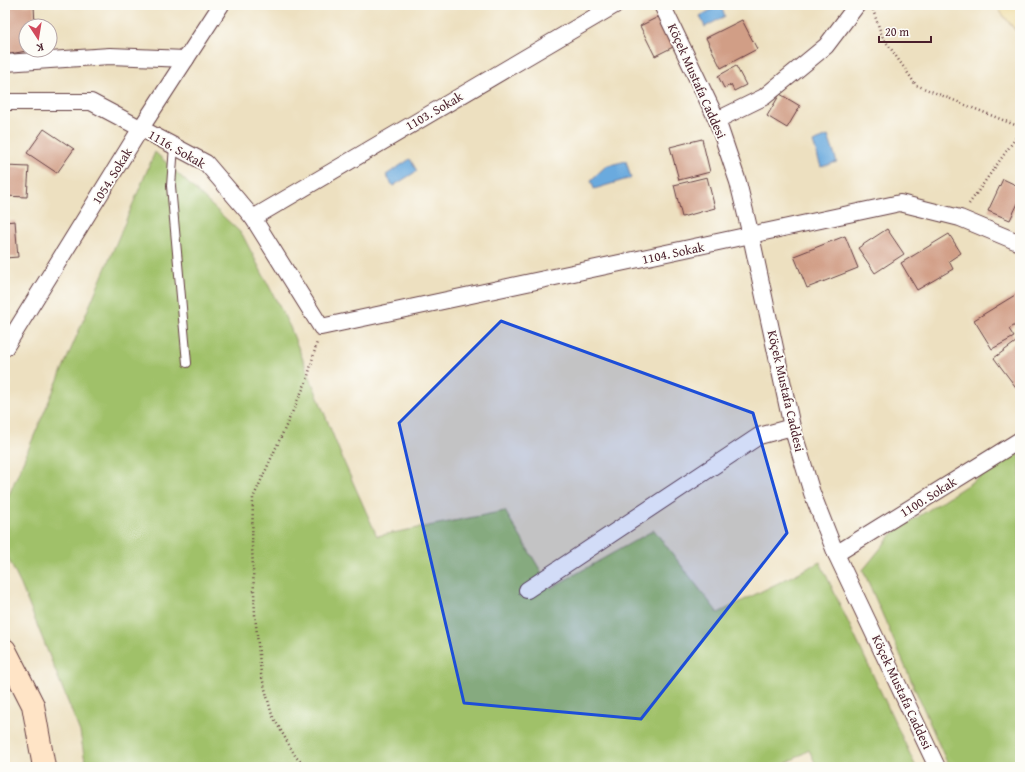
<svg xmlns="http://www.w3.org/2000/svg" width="1025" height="772" font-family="'Gentium Book Plus',serif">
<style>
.green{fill:#a0c169;stroke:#75704a}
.sand{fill:#eeda9e;stroke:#9c7c64}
.water{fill:#6baade;stroke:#5a6484}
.building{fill:#d19e86}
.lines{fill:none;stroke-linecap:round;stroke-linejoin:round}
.service-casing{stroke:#623c41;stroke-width:10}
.minor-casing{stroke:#623c41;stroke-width:18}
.secondary-casing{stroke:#623c41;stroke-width:24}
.path{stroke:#623c41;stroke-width:2.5;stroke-dasharray:1 3;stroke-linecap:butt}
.service{stroke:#fff;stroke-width:8}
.minor{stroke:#fff;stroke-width:16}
.secondary{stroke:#ffe4c6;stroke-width:22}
.marked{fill:#1d4ed8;fill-opacity:0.2;stroke:#1d4ed8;stroke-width:3;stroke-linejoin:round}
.labels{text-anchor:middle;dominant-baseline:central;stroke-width:3.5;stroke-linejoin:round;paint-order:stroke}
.street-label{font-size:13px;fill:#4a1f2b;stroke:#fdfcf7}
</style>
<rect width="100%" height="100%" fill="#fdfcf7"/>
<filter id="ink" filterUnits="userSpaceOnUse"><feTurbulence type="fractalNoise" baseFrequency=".025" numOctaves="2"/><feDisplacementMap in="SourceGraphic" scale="8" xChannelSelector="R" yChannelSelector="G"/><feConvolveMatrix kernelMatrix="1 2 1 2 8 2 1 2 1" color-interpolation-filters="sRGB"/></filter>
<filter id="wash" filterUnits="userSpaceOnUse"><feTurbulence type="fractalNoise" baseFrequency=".012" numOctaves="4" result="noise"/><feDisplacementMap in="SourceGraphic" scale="16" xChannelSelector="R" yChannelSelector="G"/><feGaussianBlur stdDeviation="0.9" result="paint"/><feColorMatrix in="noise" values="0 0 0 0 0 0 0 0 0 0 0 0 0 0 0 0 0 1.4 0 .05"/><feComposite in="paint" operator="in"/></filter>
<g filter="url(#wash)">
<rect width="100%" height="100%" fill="#ede0c0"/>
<!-- green -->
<g class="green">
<path d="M155 152 242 234 290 327 343 460 377 536 505 511 551 588 654 530 718 613 820 562 916 767H817L809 750 780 767H86L80 732 21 585 5 552V504Z"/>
<path d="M1020 454V767H949L863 570 893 533 1012 456Z"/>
</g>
<!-- sand -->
<path class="sand" d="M995 5H1020V36Z"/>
<!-- water -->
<g class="water">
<path d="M720 5 725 16 705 27 700 16Z"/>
<path d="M828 136 837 162 821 167 813 142Z"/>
<path d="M410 159 417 171 393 186 386 175Z"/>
<path d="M626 161 631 178 594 189 591 180 606 166Z"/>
</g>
<g id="blocks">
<!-- building -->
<g class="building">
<path d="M34 5 35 26H26V51L5 55V6Z"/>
<path d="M660 16 675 46 655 56 640 26Z"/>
<path d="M742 20 757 49 721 68 706 38Z"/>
<path d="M736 66 746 85 734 91 731 85 724 88 718 76Z"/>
<path d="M780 94 800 106 787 128 767 116Z"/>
<path d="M44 129 74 149 57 173 27 153Z"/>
<path d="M702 139 710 172 679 180 670 147Z"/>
<path d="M5 166 29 167 27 197 5 196Z"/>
<path d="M707 177 715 208 682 217 674 185Z"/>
<path d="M1003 179 1020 187V199L1010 220 988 211Z"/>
<path d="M15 221 18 257 5 258V222Z"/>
<path d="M887 229 904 254 875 273 858 248Z"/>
<path d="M949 234 961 253 949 261 953 269 917 290 901 263Z"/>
<path d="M845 236 858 268 807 288 794 256Z"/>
<path d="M1020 292V322L1009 329 1014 337 992 349 974 320Z"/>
<path d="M1020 339V388L1018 390 994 358Z"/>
</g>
</g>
</g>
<g filter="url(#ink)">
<use href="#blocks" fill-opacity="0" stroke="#623c41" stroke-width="1"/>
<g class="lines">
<defs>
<path id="service" d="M174 146 171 186 187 363"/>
<g id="minor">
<path d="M662 5 717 120 738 182 751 236 792 427 812 493 836 554 937 767"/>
<path d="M5 63 110 56 186 59"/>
<path d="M5 102H91L206 163 253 218 321 327 900 203 960 218 1020 243"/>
<path d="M717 120 764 97 826 46 857 5"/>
<path d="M253 218 615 5"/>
<path d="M5 348 141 128 221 5"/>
<path d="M836 554 1020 440"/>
<path d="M527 590 759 436 792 427"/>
</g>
<path id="secondary" d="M5 650 33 705 44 767"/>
</defs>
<!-- service casing -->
<use href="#service" class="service-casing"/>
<!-- minor casing -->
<use href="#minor" class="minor-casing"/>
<!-- secondary casing -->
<use href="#secondary" class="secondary-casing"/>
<!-- path -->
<g class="path">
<path d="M873 10 882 36 916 85 1020 127"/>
<path d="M969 204 1020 132"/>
<path d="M306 767 296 757 272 715 261 674 255 615 252 546 253 498 307 380 317 342"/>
</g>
<!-- service -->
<use href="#service" class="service"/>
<!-- minor -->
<use href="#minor" class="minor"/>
<!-- secondary -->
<use href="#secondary" class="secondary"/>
</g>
</g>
<!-- marked area -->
<path class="marked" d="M501 321 753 413 787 533 641 719 464 703 399 423Z"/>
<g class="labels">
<!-- street labels -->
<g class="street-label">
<text transform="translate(697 81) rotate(66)">Köçek Mustafa Caddesi</text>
<text transform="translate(434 111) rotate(-30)">1103. Sokak</text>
<text transform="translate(177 149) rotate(30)">1116. Sokak</text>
<text transform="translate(112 176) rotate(-58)">1054. Sokak</text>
<text transform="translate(673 253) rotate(-12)">1104. Sokak</text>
<text transform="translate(786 391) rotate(77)">Köçek Mustafa Caddesi</text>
<text transform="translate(928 497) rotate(-32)">1100. Sokak</text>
<text transform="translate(902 692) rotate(65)">Köçek Mustafa Caddesi</text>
</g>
</g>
<!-- margin -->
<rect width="1025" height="772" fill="none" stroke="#fdfcf7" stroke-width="20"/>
<!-- north arrow -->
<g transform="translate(38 38) rotate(168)"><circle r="19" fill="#fdfcf7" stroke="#b5a4a5"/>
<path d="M0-3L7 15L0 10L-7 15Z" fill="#d1495b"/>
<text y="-6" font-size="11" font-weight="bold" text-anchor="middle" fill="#4a1f2b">K</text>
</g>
<!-- scale -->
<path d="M879 36v6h52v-6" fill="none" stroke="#4a1f2b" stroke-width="2"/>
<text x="885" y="36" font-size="12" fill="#4a1f2b" stroke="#fdfcf7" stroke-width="3" paint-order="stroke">20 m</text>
</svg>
